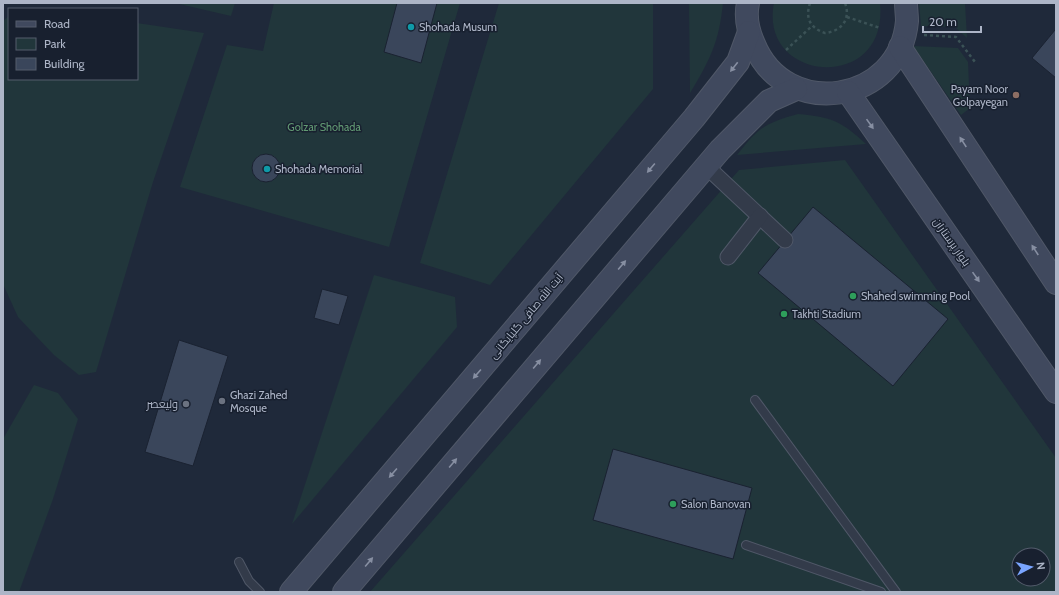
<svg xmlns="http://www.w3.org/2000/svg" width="1059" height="595" font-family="Cabin,Cairo,sans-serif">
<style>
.green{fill:#21363b;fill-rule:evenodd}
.building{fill:#3a465b;stroke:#1a2231}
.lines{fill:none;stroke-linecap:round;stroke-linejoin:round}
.service-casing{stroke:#505868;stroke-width:10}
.minor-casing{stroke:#505868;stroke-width:17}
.secondary-casing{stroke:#505868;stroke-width:24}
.path{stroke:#3b5256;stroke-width:2.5;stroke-dasharray:3 3;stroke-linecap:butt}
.service{stroke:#333b4a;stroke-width:8}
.minor{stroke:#333b4a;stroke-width:15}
.secondary{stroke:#40495e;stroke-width:22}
.oneway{fill:#878fa2}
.culture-dot{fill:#0f9aa8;stroke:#18202f;stroke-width:1.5}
.education-dot{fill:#8d6e63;stroke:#18202f;stroke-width:1.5}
.leisure-dot{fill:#2e9e5b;stroke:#18202f;stroke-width:1.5}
.worship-dot{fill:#6b7280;stroke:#18202f;stroke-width:1.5}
.labels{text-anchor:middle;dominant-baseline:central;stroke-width:3;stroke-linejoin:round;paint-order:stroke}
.poi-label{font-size:11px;fill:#adb5c7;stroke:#18202f;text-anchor:start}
.park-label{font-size:11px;fill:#629a73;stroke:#18202f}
.street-label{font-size:11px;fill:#adb5c7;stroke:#18202f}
</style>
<rect width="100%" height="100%" fill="#1f293a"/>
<!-- green -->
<g class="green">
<path d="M175 3H235L231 16Z"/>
<path d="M274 3H460L389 247 180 187 227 45 263 51Z"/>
<path d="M499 3H653V89L490 285 420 263Z"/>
<path d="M689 3H723C719 42 710 60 690 93Z"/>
<path d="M774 3H880C889 94 758 83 774 3Z"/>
<path d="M919 3H965L967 38 955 27 921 26Z"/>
<path d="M9 16V79H137V23L204 33 153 182 96 372 79 375 54 355 18 317 3 284V21Z"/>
<path d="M913 46 958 48 968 62 970 108 961 115Z"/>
<path d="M798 114C832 117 841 121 866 144L737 155C758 128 765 123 798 114Z"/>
<path d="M845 160 1056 458V592H370L739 170ZM1019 555H1043V579H1019Z"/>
<path d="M374 275 455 297 457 327 292 524Z"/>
<path d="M34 385 58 393 78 419 53 499 19 592H3V439Z"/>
</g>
<!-- building -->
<g class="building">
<path d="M397 3H437L421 63 384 52Z"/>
<path d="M1055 30 1056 31V78L1032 58Z"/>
<circle cx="266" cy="168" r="14"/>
<path d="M813 207 948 319 893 386 758 273Z"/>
<path d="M322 289 348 296 339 325 314 318Z"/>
<path d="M179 340 228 356 193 466 145 452Z"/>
<path d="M613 449 752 488 733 559 593 520Z"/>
</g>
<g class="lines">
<defs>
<g id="service">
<path d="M755 400 896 592"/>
<path d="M746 545 881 592"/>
<path d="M239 562 249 581 260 592"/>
</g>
<g id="minor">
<path d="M706 166 785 240"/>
<path d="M728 257 760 216"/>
</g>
<g id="secondary">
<path d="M748 3C745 17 748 31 754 44 785 121 900 104 907 21 907 15 906 9 906 3"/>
<path d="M900 47 1056 283"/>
<path d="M848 92 1056 392"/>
<path d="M291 592 694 118 738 62 749 32"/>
<path d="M344 592 720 150 769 101 796 89"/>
</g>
</defs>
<!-- service casing -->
<use href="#service" class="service-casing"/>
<!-- minor casing -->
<use href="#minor" class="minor-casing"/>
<!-- secondary casing -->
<use href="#secondary" class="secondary-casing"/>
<!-- path -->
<g class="path">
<path d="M810 3C805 18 810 28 825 33 842 31 851 19 845 3"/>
<path d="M847 17 880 28"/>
<path d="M924 35 956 37 975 62"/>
<path d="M786 50 812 26"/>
</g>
<!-- service -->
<use href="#service" class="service"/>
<!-- minor -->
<use href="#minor" class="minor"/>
<!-- secondary -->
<use href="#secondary" class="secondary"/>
</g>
<!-- one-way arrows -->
<defs><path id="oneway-solid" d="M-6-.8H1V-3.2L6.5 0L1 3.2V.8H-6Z"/></defs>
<g class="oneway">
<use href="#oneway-solid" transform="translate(734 67) rotate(128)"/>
<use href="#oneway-solid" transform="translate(870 124) rotate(55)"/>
<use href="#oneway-solid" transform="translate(963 142) rotate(-123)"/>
<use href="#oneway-solid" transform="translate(651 168) rotate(130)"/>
<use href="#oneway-solid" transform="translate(1035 250) rotate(-123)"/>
<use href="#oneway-solid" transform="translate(622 265) rotate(-50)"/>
<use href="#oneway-solid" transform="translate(976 277) rotate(55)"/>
<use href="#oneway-solid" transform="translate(537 364) rotate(-50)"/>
<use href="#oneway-solid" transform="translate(477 374) rotate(131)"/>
<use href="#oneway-solid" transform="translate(453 463) rotate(-50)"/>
<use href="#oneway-solid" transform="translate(393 473) rotate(131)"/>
<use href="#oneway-solid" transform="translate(369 562) rotate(-50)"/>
</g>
<!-- markers -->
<g class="culture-dot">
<circle cx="411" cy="27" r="4"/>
<circle cx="267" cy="169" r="4"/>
</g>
<circle class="education-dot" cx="1016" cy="95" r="4"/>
<g class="leisure-dot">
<circle cx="853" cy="296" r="4"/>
<circle cx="784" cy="314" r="4"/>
<circle cx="673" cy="504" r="4"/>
</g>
<g class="worship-dot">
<circle cx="222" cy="401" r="4"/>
<circle cx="186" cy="404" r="4"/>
</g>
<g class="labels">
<!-- poi labels -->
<g class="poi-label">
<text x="419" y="27">Shohada Musum</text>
<text x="1008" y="89" text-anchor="end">Payam Noor<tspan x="1008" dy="13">Golpayegan</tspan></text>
<text x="275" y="169">Shohada Memorial</text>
<text x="861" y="296">Shahed swimming Pool</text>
<text x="792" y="314">Takhti Stadium</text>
<text x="230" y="395">Ghazi Zahed<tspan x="230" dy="13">Mosque</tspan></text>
<text x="178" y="404" text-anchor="end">ولیعصر</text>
<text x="681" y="504">Salon Banovan</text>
</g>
<!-- park labels -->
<g class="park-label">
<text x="324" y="127">Golzar Shohada</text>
</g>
<!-- street labels -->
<g class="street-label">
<text transform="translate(952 242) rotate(55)">بلوار پرستاران</text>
<text transform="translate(526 316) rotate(-50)">آیت الله صافی گلپایگانی</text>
</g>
</g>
<!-- border -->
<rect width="1059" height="595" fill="none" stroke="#adb5c7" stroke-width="8"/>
<!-- legend -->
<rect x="8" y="8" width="130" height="72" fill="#18202f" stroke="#545c6c"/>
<rect x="16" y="21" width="20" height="6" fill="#40495e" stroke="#545c6c"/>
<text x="44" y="28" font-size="12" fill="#adb5c7">Road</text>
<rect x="16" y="38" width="20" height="12" fill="#21363b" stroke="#545c6c"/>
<text x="44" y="48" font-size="12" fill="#adb5c7">Park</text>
<rect x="16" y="58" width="20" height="12" fill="#3a465b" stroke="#545c6c"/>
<text x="44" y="68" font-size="12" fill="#adb5c7">Building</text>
<!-- north arrow -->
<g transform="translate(1031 567) rotate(83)"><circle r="19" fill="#18202f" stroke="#545c6c"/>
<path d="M0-3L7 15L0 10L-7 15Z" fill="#7aa5ff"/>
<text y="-6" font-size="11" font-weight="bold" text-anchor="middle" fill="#adb5c7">N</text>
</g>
<!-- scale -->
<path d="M923 26v6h58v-6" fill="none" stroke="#adb5c7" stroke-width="2"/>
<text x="929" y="26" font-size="12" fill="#adb5c7" stroke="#18202f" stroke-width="3" paint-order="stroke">20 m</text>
</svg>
